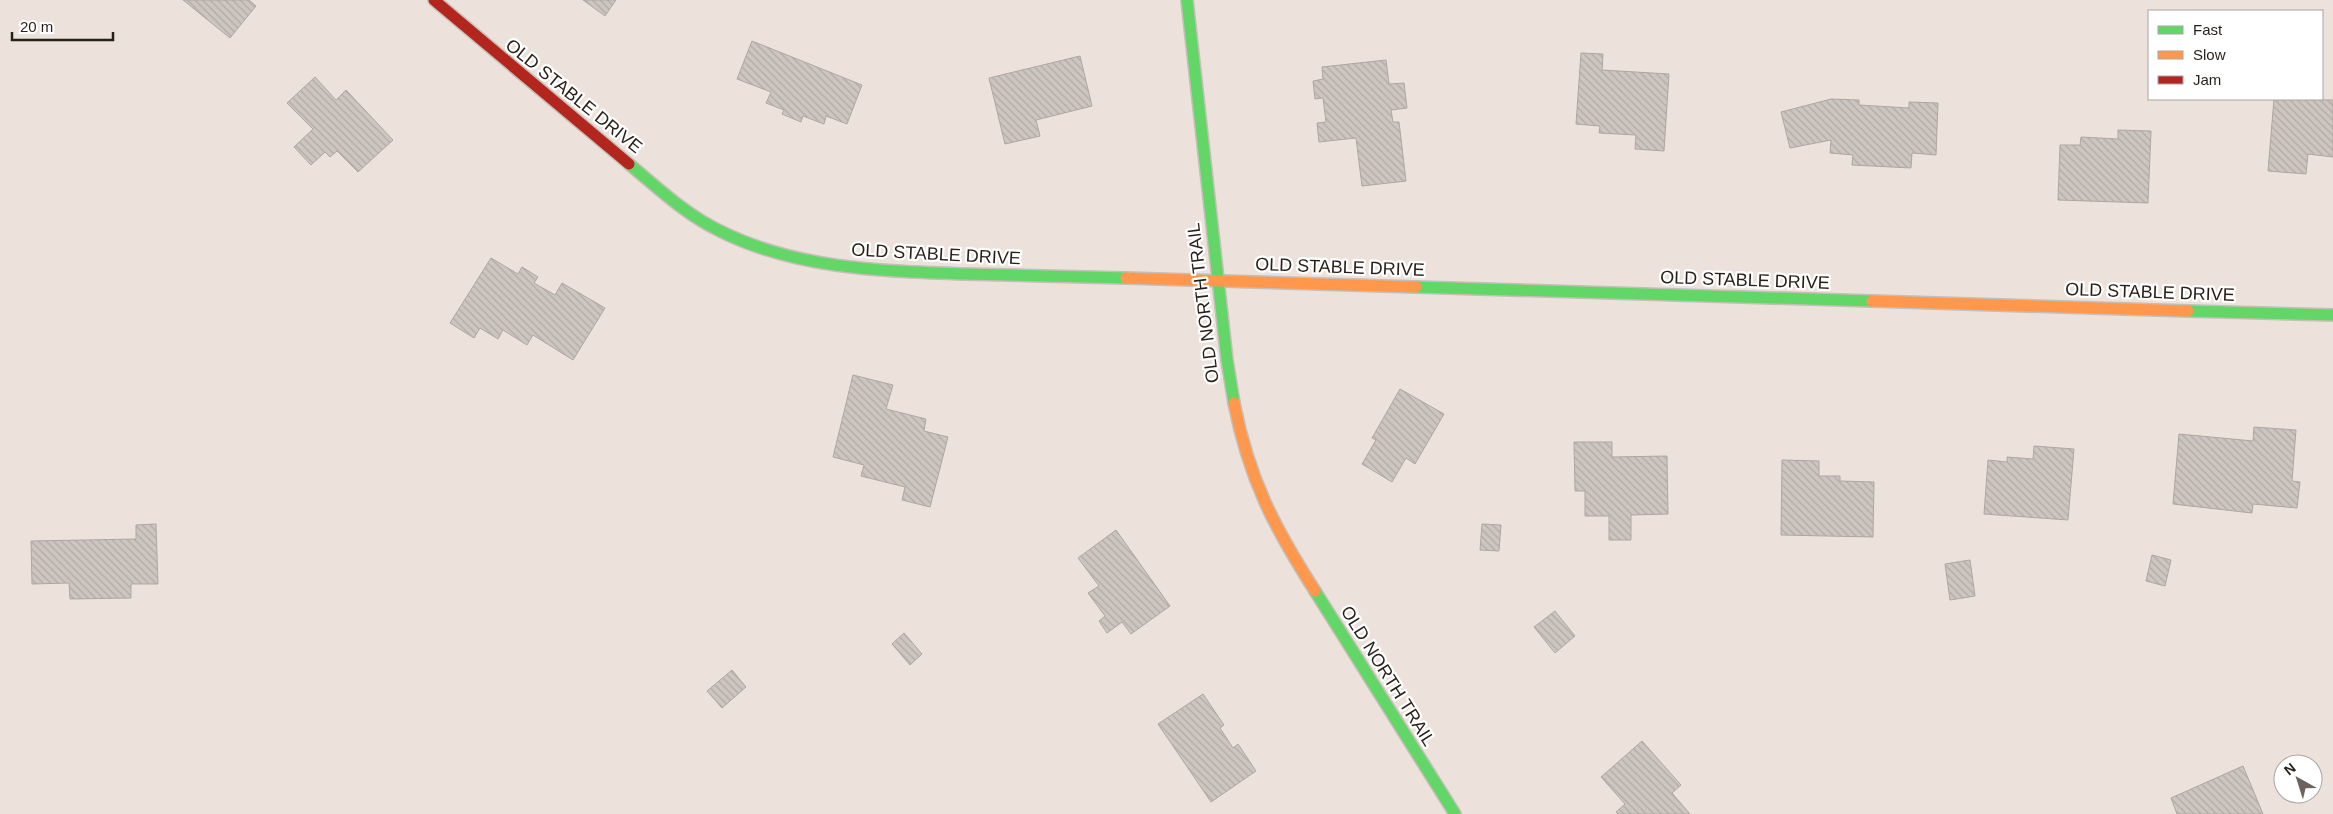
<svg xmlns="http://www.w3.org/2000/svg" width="2333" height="814" font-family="Arial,sans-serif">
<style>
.building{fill:url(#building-back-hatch);stroke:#aea7a1}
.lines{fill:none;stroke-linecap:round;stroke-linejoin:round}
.fast-casing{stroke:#c6beb8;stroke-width:14}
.slow-casing{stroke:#c6beb8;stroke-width:14}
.jam-casing{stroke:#c6beb8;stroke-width:14}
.fast{stroke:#63d668;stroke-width:11}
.slow{stroke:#ff974d;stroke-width:11}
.jam{stroke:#b3261e;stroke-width:11}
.labels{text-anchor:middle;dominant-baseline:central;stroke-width:4.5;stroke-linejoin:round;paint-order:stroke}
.street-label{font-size:18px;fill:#261f1a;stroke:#fff}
</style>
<defs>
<pattern id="building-back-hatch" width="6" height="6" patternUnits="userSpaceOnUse" patternTransform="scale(1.25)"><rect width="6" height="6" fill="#cdc5c0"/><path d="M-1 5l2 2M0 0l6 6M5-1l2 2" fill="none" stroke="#b0a9a4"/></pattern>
</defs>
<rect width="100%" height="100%" fill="#ece2db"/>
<!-- building -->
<g class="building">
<path d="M183 0H249L256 6 230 38Z"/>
<path d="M583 0H616L605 16Z"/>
<path d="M752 41 862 85 847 124 826 116 824 124 803 116 801 122 782 114 784 110 766 103 771 92 737 79Z"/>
<path d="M1581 53 1603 54 1602 70 1669 74 1664 151 1635 149 1636 135 1599 133 1600 126 1576 124Z"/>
<path d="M1080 56 1092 106 1036 120 1040 136 1005 144 989 78Z"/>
<path d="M1386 60 1389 84 1404 83 1407 108 1391 110 1393 122H1399L1406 181 1362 186 1356 138 1319 142 1317 123 1326 122 1323 98 1315 99 1313 81 1323 79 1322 67Z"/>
<path d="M315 77 336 100 346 90 393 140 358 172 337 151 330 157 325 152 311 165 294 147 313 129 287 103Z"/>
<path d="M1831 99 1859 100V105L1909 108V102L1938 103 1936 155 1912 153 1911 168 1852 165 1853 155 1830 153 1831 140 1790 148 1781 112Z"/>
<path d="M2274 99 2333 100V157L2308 154 2306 174 2268 171Z"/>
<path d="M2118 130 2151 131 2148 203 2058 200 2060 145H2080L2081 137 2118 139Z"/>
<path d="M491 258 518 274 522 267 538 277 534 283 555 295 562 283 605 308 573 360 533 335 527 345 503 330 498 339 480 328 474 338 450 323Z"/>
<path d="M853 375 893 385 886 409 926 419 924 431 948 437 930 507 902 500 905 487 861 476 864 465 833 457Z"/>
<path d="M1400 389 1444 414 1415 464 1406 458 1392 482 1362 464 1376 440 1372 438Z"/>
<path d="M2254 427 2296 430 2292 481 2300 482 2297 508 2253 504 2252 513 2173 504 2179 434 2253 441Z"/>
<path d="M1574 442H1612V457L1667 456 1668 514 1631 515V540H1609V516H1585V491H1575Z"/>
<path d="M2034 446 2074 449 2068 520 1984 514 1988 460 2007 462V457L2033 459Z"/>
<path d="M1782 460 1819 461V476H1840V481L1874 482 1873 537 1781 535Z"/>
<path d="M156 524 158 584H131V598L70 599 69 583 32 584 31 541 136 539V525Z"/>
<path d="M1482 524 1501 525 1499 551 1480 550Z"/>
<path d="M1116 530 1170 606 1131 634 1122 622 1107 633 1099 621 1105 616 1088 593 1099 586 1078 558Z"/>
<path d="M2152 555 2171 560 2165 586 2146 581Z"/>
<path d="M1970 560 1975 596 1950 600 1945 564Z"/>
<path d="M1555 611 1575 636 1555 653 1534 627Z"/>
<path d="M904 633 922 654 910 665 892 644Z"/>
<path d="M732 670 746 687 722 708 707 691Z"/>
<path d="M1203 694 1224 725 1220 728 1233 748 1238 744 1256 771 1211 802 1158 724Z"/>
<path d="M1642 741 1681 785 1672 793 1690 814H1618L1616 812 1625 804 1601 777Z"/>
<path d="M2243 766 2263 814H2177L2171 798Z"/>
</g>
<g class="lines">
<defs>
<g id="fast">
<path d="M1187 0 1227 360 1234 403"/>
<path d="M629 164C658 188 686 215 720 231 796 269 881 271 964 274 1018 275 1072 277 1126 278"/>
<path d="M1416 287 1872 301"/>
<path d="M2188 311 2333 315"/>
<path d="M1315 591 1455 814"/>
</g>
<g id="slow">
<path d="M1126 278 1416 287"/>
<path d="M1872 301 2188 311"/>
<path d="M1234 403C1249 479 1274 527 1315 591"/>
</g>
<path id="jam" d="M434 0 629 164"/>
</defs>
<!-- fast casing -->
<use href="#fast" class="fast-casing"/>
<!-- slow casing -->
<use href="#slow" class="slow-casing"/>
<!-- jam casing -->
<use href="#jam" class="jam-casing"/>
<!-- fast -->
<use href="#fast" class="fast"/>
<!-- slow -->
<use href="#slow" class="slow"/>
<!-- jam -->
<use href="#jam" class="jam"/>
</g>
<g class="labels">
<!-- street labels -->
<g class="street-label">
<text transform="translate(574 96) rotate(39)">OLD STABLE DRIVE</text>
<text transform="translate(936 254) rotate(3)">OLD STABLE DRIVE</text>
<text transform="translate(1340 267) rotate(2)">OLD STABLE DRIVE</text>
<text transform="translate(1745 280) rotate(2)">OLD STABLE DRIVE</text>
<text transform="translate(2150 292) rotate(2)">OLD STABLE DRIVE</text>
<text transform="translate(1203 303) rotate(-97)">OLD NORTH TRAIL</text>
<text transform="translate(1388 676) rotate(58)">OLD NORTH TRAIL</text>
</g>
</g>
<!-- legend -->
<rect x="2148" y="10" width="175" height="90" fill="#ffffff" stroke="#a8a5a3"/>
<rect x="2158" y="26" width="25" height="8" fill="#63d668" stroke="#a8a5a3"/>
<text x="2193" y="35" font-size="15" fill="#261f1a">Fast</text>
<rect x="2158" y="51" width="25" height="8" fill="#ff974d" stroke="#a8a5a3"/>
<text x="2193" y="60" font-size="15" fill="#261f1a">Slow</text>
<rect x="2158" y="76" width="25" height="8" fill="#b3261e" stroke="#a8a5a3"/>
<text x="2193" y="85" font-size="15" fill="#261f1a">Jam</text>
<!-- north arrow -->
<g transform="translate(2298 779) rotate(321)"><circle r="24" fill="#ffffff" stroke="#a8a5a3"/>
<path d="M0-4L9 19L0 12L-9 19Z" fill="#6b635e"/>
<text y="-8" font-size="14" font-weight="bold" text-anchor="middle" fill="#261f1a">N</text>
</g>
<!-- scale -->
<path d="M12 32v8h101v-8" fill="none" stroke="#261f1a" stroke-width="2.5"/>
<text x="20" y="32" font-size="15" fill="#261f1a" stroke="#ffffff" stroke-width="4" paint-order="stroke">20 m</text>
</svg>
